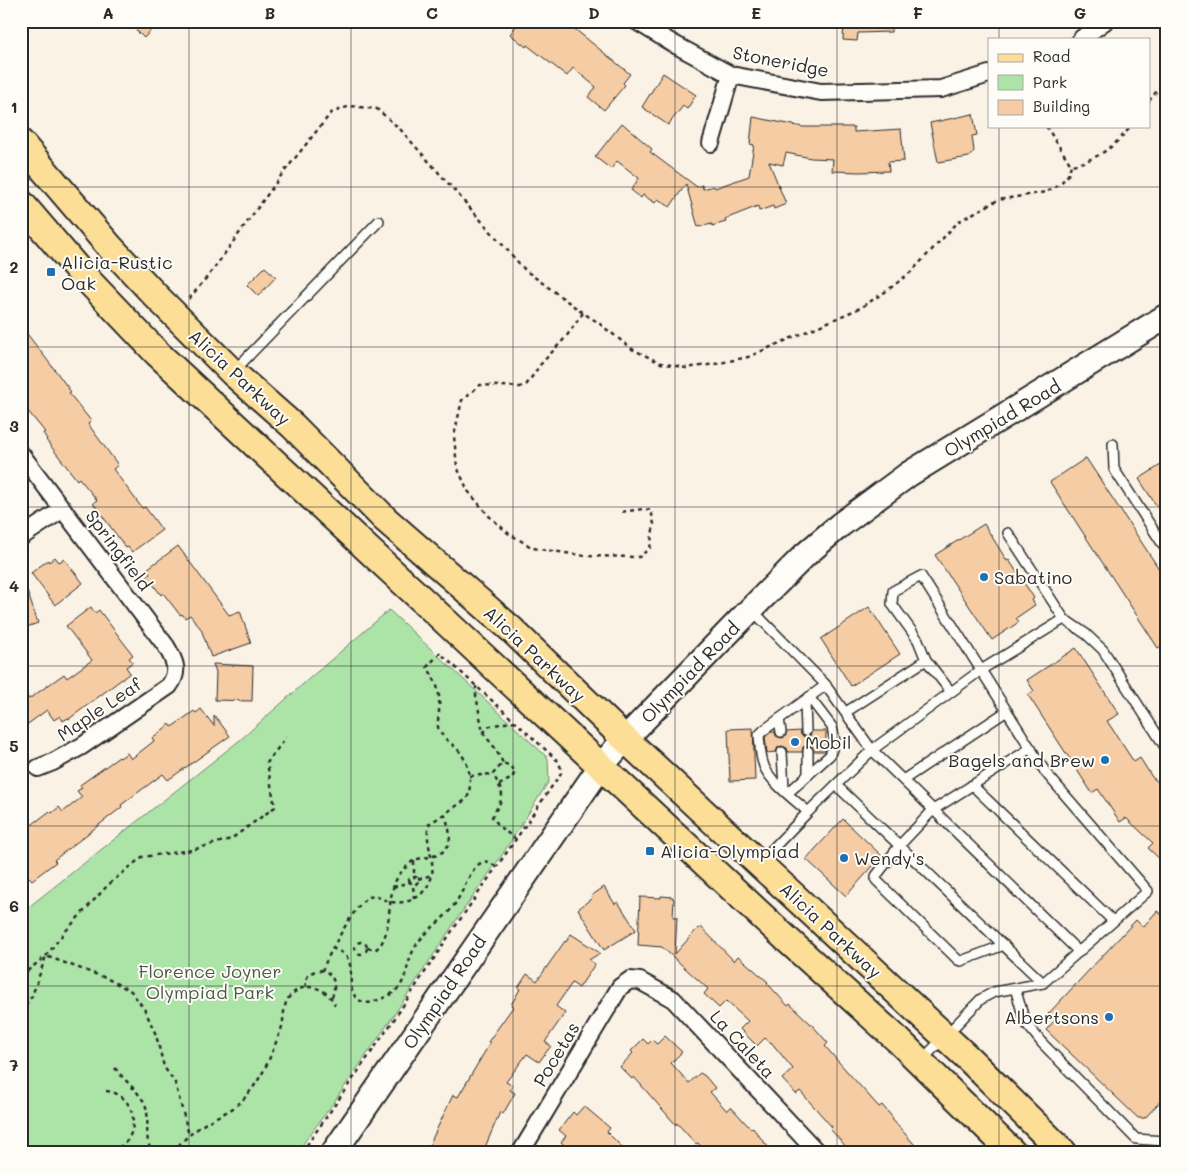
<svg xmlns="http://www.w3.org/2000/svg" width="1188" height="1173" font-family="Mali,sans-serif">
<style>
.green{fill:#ace4a8;stroke:#6c886a}
.building{fill:#f5cca4;stroke:#2b2b2b}
.lines{fill:none;stroke-linecap:round;stroke-linejoin:round}
.lane-casing{stroke:#2b2b2b;stroke-width:12}
.street-casing{stroke:#2b2b2b;stroke-width:20}
.secondary-casing{stroke:#2b2b2b;stroke-width:28}
.primary-casing{stroke:#2b2b2b;stroke-width:30}
.path{stroke:#2b2b2b;stroke-width:2.5;stroke-dasharray:4 4;stroke-linecap:butt}
.lane{stroke:#fdfcf7;stroke-width:9}
.street{stroke:#fdfcf7;stroke-width:16}
.secondary{stroke:#fdfcf7;stroke-width:24}
.primary{stroke:#fdde96;stroke-width:26}
.grid{fill:none;stroke:#2b2b2b;stroke-width:1;stroke-opacity:0.55}
.poi-dot{fill:#1f6fb2;stroke:#fdfcf7;stroke-width:2}
.labels{text-anchor:middle;dominant-baseline:central;stroke-width:4;stroke-linejoin:round;paint-order:stroke}
.street-label{font-size:18px;fill:#2b2b2b;stroke:#fdfcf7}
.poi-label{font-size:18px;fill:#2b2b2b;stroke:#fdfcf7;text-anchor:start}
.park-label{font-size:18px;fill:#4b594a;stroke:#fdfcf7}
.neatline{fill:none;stroke:#2b2b2b;stroke-width:2}
.grid-label{font-size:16px;text-anchor:middle;font-weight:bold;fill:#2b2b2b}
</style>
<rect width="100%" height="100%" fill="#fbf2e6"/>
<filter id="ink" filterUnits="userSpaceOnUse"><feTurbulence type="fractalNoise" baseFrequency=".02" numOctaves="2"/><feDisplacementMap in="SourceGraphic" scale="10" xChannelSelector="R" yChannelSelector="G"/><feConvolveMatrix kernelMatrix="1 2 1 2 8 2 1 2 1" color-interpolation-filters="sRGB"/></filter>
<g filter="url(#ink)">
<!-- green -->
<path class="green" d="M389 610 548 758 549 781 502 855 457 919 392 1018 334 1102 297 1152H21V913L240 740 311 677Z"/>
<!-- building -->
<g class="building">
<path d="M142 21H159L144 38 135 29Z"/>
<path d="M520 21H565L630 74 623 83 625 85 604 110 588 97 596 87 573 68 567 76 527 45 526 47 510 34Z"/>
<path d="M844 21H891V32L858 33 857 41 843 40Z"/>
<path d="M663 73 696 95 687 109 683 106 668 125 642 107Z"/>
<path d="M973 114 977 135 972 136 974 151 969 157 938 162 930 123Z"/>
<path d="M753 117 803 127H854V132L901 129 904 161 888 162 889 171 859 172 832 171 833 159 811 158 786 153 783 165 769 162 786 204 774 209 773 206 759 211 758 206 725 219 726 222 712 226V224L698 227 686 184 670 207 658 199 655 203 643 195 641 198 631 190 639 178 617 161 611 169 595 157 622 123 652 149 650 152 697 187 702 185 703 189 714 186 715 188 749 176 754 145 750 144Z"/>
<path d="M265 267 276 277 258 296 247 285Z"/>
<path d="M21 326 58 374 71 392 69 393 91 421 88 424 118 465 113 469 142 508 145 507 162 530 132 552 128 547 126 548 93 503 97 500 79 478 77 480 46 440 47 439 43 433 45 432 27 410 21 414Z"/>
<path d="M1086 458 1167 581V643L1158 648 1050 482Z"/>
<path d="M1167 461V522L1139 479Z"/>
<path d="M984 524 1007 561 1009 560 1034 598 1032 600 1035 605 1016 618 1019 622 992 640 935 555Z"/>
<path d="M178 546 229 615 240 611 251 643 211 657 201 629 190 615 185 618 182 614 180 615 163 593 161 595 147 576 150 574 147 569Z"/>
<path d="M55 557 59 562 64 559 83 583 55 605 31 573 48 560 49 562Z"/>
<path d="M21 579H23L38 623 21 629Z"/>
<path d="M91 607 95 613 99 610 133 655 129 658 133 662 126 667 130 673 69 719 68 718 63 721 60 716 54 720 47 710 21 729V688L29 699 64 674 67 678 92 660 66 626Z"/>
<path d="M869 607 900 654 851 686 821 639Z"/>
<path d="M1076 648 1119 714 1107 721 1134 762 1140 758 1152 777 1167 790V866L1148 848 1153 843 1126 818 1120 822 1098 789 1092 793 1028 695 1034 691 1027 680Z"/>
<path d="M213 664 253 666 252 701 215 700 216 672Z"/>
<path d="M201 709 214 726V715L230 736 168 780 163 774 121 805 122 807 54 860 56 862 32 880 29 877 21 883V833L50 811 52 813 59 807 63 812 82 797 77 791 82 788 80 785 119 757 120 758 127 753 131 759 154 741 152 738 170 724 172 727 194 711 196 713Z"/>
<path d="M753 728 755 780 730 781 728 729Z"/>
<path d="M800 731 801 735 806 737 810 736 812 731H826V746L825 751H814L812 746 808 745 803 747 802 752H788L787 748 782 746 778 747 776 752 767 753 765 737 771 732H775L776 736 781 738 785 737 787 732Z"/>
<path d="M843 819 882 856 846 896 806 859Z"/>
<path d="M604 887 615 904 618 902 636 930 604 950 578 909 592 898 591 896Z"/>
<path d="M661 896 673 897V899H674L673 917H677L675 954 698 928 699 929 701 927 734 961 738 956 768 982 767 983 788 1006 790 1004 813 1026 828 1043 825 1046 836 1059 879 1107 882 1105 893 1118 892 1119 921 1152H851L830 1129 832 1127 800 1091 796 1094 782 1079 793 1069 771 1042V1043L765 1038 757 1046 740 1029 748 1021 726 1001 719 1008 704 994 708 989 662 947 638 945 640 897 661 898Z"/>
<path d="M1157 911 1167 919V1094L1145 1118H1138L1046 1030 1055 1020 1048 1014 1136 920 1143 927Z"/>
<path d="M571 934 600 953 589 960 595 964 579 988 572 983 556 1006 565 1013 545 1042 551 1046 547 1051 539 1062 527 1054 506 1082 513 1086 510 1090 515 1093 503 1114 500 1112 483 1152H426L453 1095 458 1097 490 1043 488 1042 513 1007 511 1005 520 989 518 988 527 974 537 981 565 941 566 942Z"/>
<path d="M665 1036 682 1052 671 1063 689 1083 700 1073 705 1076 715 1088 710 1092 727 1111 731 1107 751 1129 752 1127 772 1152H706L698 1143 696 1144 677 1123 676 1125 634 1077 632 1079 620 1067 633 1053 631 1051 643 1039 648 1044 652 1040 657 1044Z"/>
<path d="M584 1106 610 1128 607 1132 627 1152H561L565 1146 561 1142 566 1136 559 1130 573 1112 576 1115Z"/>
</g>
<g class="lines">
<defs>
<g id="lane">
<path d="M233 372 379 221"/>
<path d="M1113 444 1114 469 1167 551"/>
<path d="M1008 533 1064 619"/>
<path d="M751 609 824 683 872 750 1079 952"/>
<path d="M926 660 951 692"/>
<path d="M805 701 806 731"/>
<path d="M846 712 926 660 918 640 892 604 893 591 921 576 981 670 1064 619 1086 634 1103 650 1167 750"/>
<path d="M779 719 781 732"/>
<path d="M808 751V775"/>
<path d="M782 752 784 789"/>
<path d="M903 780 1007 711"/>
<path d="M836 785 1043 983"/>
<path d="M972 785 1113 921"/>
<path d="M788 793 830 755 835 741 832 727 809 697"/>
<path d="M808 812C795 800 770 782 764 766 760 756 760 746 759 735L764 730 826 685"/>
<path d="M760 862 808 812 872 750 981 670 1046 773 1148 891 1043 983 994 992 981 999 922 1060"/>
<path d="M1004 945 961 961 958 960 876 880V876L900 845 933 810 1031 748"/>
<path d="M1015 988 1025 1022 1042 1043 1136 1139 1164 1141 1167 1140"/>
</g>
<g id="street">
<path d="M636 21 672 43 731 75 821 92 941 89 989 74"/>
<path d="M1081 39 1105 21"/>
<path d="M711 143 731 75"/>
<path d="M21 454 166 646C175 661 180 671 169 686L82 746 53 762 38 768"/>
<path d="M21 537 63 509"/>
<path d="M521 1152 620 987 630 980 640 981 673 999 817 1152"/>
</g>
<path id="secondary" d="M334 1152 601 766 625 739 751 609 805 555 840 525 909 474 1167 316"/>
<g id="primary">
<path d="M21 143 110 247 155 295 233 373 293 426 385 519 511 629 625 739 969 1059 1063 1152"/>
<path d="M21 203 81 273 157 353 792 944 898 1040 1012 1152"/>
</g>
</defs>
<!-- lane casing -->
<use href="#lane" class="lane-casing"/>
<!-- street casing -->
<use href="#street" class="street-casing"/>
<!-- secondary casing -->
<use href="#secondary" class="secondary-casing"/>
<!-- primary casing -->
<use href="#primary" class="primary-casing"/>
<!-- path -->
<g class="path">
<path d="M1149 101 1167 78"/>
<path d="M1046 126 1071 165C1095 161 1116 146 1131 126"/>
<path d="M189 299 212 271 280 177 331 113 350 106 377 109 400 129 525 270 583 313 596 321 632 349 661 363 686 368 715 364 748 357 860 308 888 290 912 271 959 221 998 200 1046 192 1059 185 1068 175 1071 165"/>
<path d="M583 313 566 337 540 365 527 384 520 387 480 385 462 400 454 436 457 467 468 491 489 516 508 533 533 548 585 556 639 557 650 548 654 524 651 510 643 509 620 512"/>
<path d="M483 733 490 726 515 721"/>
<path d="M470 776 493 774"/>
<path d="M499 785 512 778 515 772 511 766 503 763"/>
<path d="M414 861V876"/>
<path d="M418 879 432 875"/>
<path d="M410 882 409 879 411 877H416L418 882 415 885H413"/>
<path d="M393 887 410 882 413 885 414 899"/>
<circle cx="361" cy="948" r="6"/>
<path d="M332 948C336 950 342 952 345 955 358 968 342 994 363 1002 369 1004 373 1002 378 1000 411 989 402 971 415 947 426 929 447 919 458 899 464 889 472 865 483 862 488 860 492 864 496 867"/>
<path d="M368 948 375 950C395 936 384 896 399 875 403 870 408 865 413 861 420 857 431 858 439 854 456 846 449 826 444 813"/>
<path d="M322 971C327 957 356 902 369 897 376 895 380 898 387 901 402 905 418 901 427 887 441 867 423 845 429 824L467 799C473 783 470 764 459 751 452 743 441 738 438 727 437 723 439 716 439 711 440 691 438 684 427 667L440 653 558 761 561 768V773L516 839 502 829 492 817C504 795 506 798 493 774L503 763 495 748 483 733 476 695V686"/>
<path d="M21 976 46 956 63 934 108 885 142 857 192 850 231 839 275 807 267 763 286 737"/>
<path d="M306 987C301 964 344 963 332 997"/>
<path d="M21 1012 32 996 46 956 106 978 131 991 145 1010 156 1035 164 1067 175 1083 189 1135"/>
<path d="M115 1068C123 1079 137 1090 144 1102 152 1117 142 1135 152 1152"/>
<path d="M106 1091C130 1093 140 1120 128 1139 124 1145 118 1148 113 1152"/>
<path d="M101 1150 108 1148 112 1152"/>
<path d="M101 1152V1145"/>
<path d="M173 1152C183 1139 196 1129 211 1120 219 1115 229 1112 237 1105 248 1096 256 1084 263 1072 270 1059 275 1044 281 1030 286 1015 280 999 298 990 312 982 329 991 335 1005"/>
<path d="M302 1152 391 1024 450 934 516 839"/>
</g>
<!-- lane -->
<use href="#lane" class="lane"/>
<!-- street -->
<use href="#street" class="street"/>
<!-- secondary -->
<use href="#secondary" class="secondary"/>
<!-- primary -->
<use href="#primary" class="primary"/>
</g>
</g>
<!-- grid -->
<path class="grid" d="M189 21V1152M351 21V1152M513 21V1152M675 21V1152M837 21V1152M999 21V39M999 126V1152M21 187H1167M21 347H1167M21 507H1167M21 666H1167M21 826H1167M21 986H1167"/>
<!-- markers -->
<g class="poi-dot">
<rect x="46" y="267" width="10" height="10" rx="2.5"/>
<circle cx="984" cy="577" r="5"/>
<circle cx="795" cy="742" r="5"/>
<circle cx="1105" cy="760" r="5"/>
<rect x="645" y="846" width="10" height="10" rx="2.5"/>
<circle cx="844" cy="858" r="5"/>
<circle cx="1109" cy="1017" r="5"/>
</g>
<g class="labels">
<!-- street labels -->
<g class="street-label">
<text transform="translate(781 61) rotate(11)">Stoneridge</text>
<text transform="translate(240 377) rotate(43)">Alicia Parkway</text>
<text transform="translate(1002 418) rotate(-31)">Olympiad Road</text>
<text transform="translate(119 550) rotate(53)">Springfield</text>
<text transform="translate(535 654) rotate(43)">Alicia Parkway</text>
<text transform="translate(690 672) rotate(-46)">Olympiad Road</text>
<text transform="translate(99 709) rotate(-34)">Maple Leaf</text>
<text transform="translate(831 930) rotate(43)">Alicia Parkway</text>
<text transform="translate(444 992) rotate(-56)">Olympiad Road</text>
<text transform="translate(743 1044) rotate(47)">La Caleta</text>
<text transform="translate(556 1054) rotate(-59)">Pocetas</text>
</g>
<!-- poi labels -->
<g class="poi-label">
<text x="61" y="262">Alicia-Rustic<tspan x="61" dy="21">Oak</tspan></text>
<text x="994" y="577">Sabatino</text>
<text x="805" y="742">Mobil</text>
<text x="1095" y="760" text-anchor="end">Bagels and Brew</text>
<text x="660" y="851">Alicia-Olympiad</text>
<text x="854" y="858">Wendy's</text>
<text x="1099" y="1017" text-anchor="end">Albertsons</text>
</g>
<!-- park labels -->
<g class="park-label">
<text x="210" y="971">Florence Joyner<tspan x="210" dy="21">Olympiad Park</tspan></text>
</g>
</g>
<!-- margin -->
<rect width="1188" height="1173" fill="none" stroke="#fdfcf7" stroke-width="55"/>
<!-- legend -->
<rect x="988" y="38" width="162" height="90" fill="#fdfcf7" stroke="#a9a8a5"/>
<rect x="998" y="54" width="25" height="8" fill="#fdde96" stroke="#a9a8a5"/>
<text x="1033" y="62" font-size="15" fill="#2b2b2b">Road</text>
<rect x="998" y="75" width="25" height="15" fill="#ace4a8" stroke="#a9a8a5"/>
<text x="1033" y="88" font-size="15" fill="#2b2b2b">Park</text>
<rect x="998" y="100" width="25" height="15" fill="#f5cca4" stroke="#a9a8a5"/>
<text x="1033" y="112" font-size="15" fill="#2b2b2b">Building</text>
<rect x="28" y="28" width="1132" height="1118" class="neatline"/>
<g class="grid-label">
<text x="108" y="19">A</text>
<text x="270" y="19">B</text>
<text x="432" y="19">C</text>
<text x="594" y="19">D</text>
<text x="756" y="19">E</text>
<text x="918" y="19">F</text>
<text x="1080" y="19">G</text>
<text x="14" y="113">1</text>
<text x="14" y="273">2</text>
<text x="14" y="432">3</text>
<text x="14" y="592">4</text>
<text x="14" y="752">5</text>
<text x="14" y="912">6</text>
<text x="14" y="1071">7</text>
</g>
</svg>
